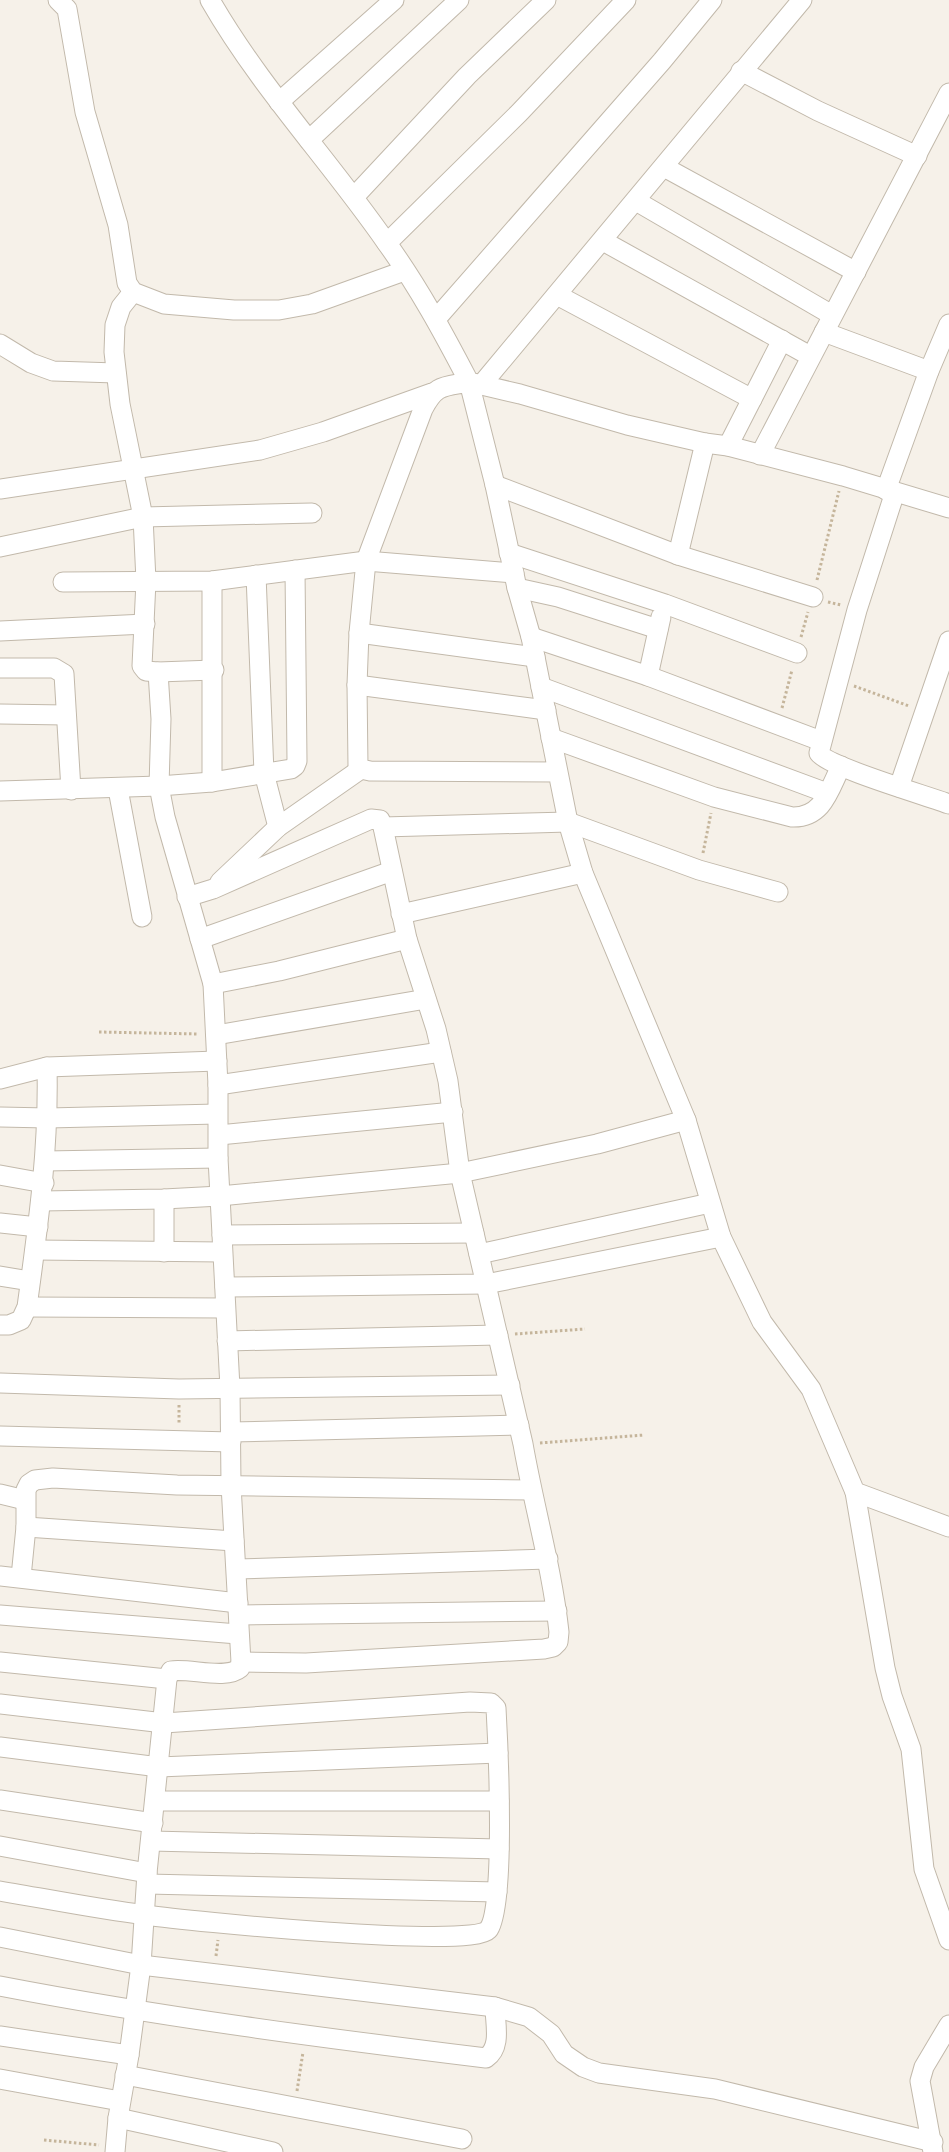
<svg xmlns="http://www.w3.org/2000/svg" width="949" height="2152" font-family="Figtree,sans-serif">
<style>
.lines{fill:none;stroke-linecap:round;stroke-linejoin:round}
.street-casing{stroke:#c2b9ab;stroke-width:21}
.path{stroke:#c5b59b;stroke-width:3;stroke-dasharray:2.5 2.5;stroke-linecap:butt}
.street{stroke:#fff;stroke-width:19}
</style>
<rect width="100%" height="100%" fill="#f6f1e9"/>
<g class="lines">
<defs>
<g id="street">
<path d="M58 0 67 9 85 112 118 225 127 283 133 292 164 304 234 310H279L312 304 404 271"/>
<path d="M210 0C260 87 329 160 386 242 418 286 444 334 469 382L520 394 627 425 705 443 728 446 843 476 949 508"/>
<path d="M741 71 818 111 917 156"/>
<path d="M279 102 394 0"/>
<path d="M309 140 459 0"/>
<path d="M664 167 856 272"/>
<path d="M354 197 467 76 546 0"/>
<path d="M636 201 832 315"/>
<path d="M603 241 810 356"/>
<path d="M387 243 519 113 626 0"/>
<path d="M133 292 121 307 115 325 114 352 120 404 143 517 146 581 142 666 146 671 158 672 214 670"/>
<path d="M557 295 752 399"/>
<path d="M436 319 662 61 712 0"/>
<path d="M824 332 929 371"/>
<path d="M0 344 31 363 53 371 116 373"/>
<path d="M482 384 802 0"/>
<path d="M728 446 782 340"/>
<path d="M760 455 949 93"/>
<path d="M495 485 678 555 813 597"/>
<path d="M0 489 260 450 323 432 432 393"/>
<path d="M886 490 929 371 949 324"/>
<path d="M895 492 857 610 819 753C828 767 928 796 949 804"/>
<path d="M0 547 143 517 312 513"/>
<path d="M509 553 665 604 797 653"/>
<path d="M678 555 705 443"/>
<path d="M256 575 264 773 278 827"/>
<path d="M212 581V782"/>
<path d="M63 582 212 581 366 561 514 573"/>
<path d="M517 588 558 597 658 629"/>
<path d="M0 631 145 624"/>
<path d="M359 633 535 657"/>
<path d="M531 637 648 676 821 741"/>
<path d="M0 668H54L64 674 71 790"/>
<path d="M648 676 661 617"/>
<path d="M357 685 546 710"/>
<path d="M541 687 827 793"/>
<path d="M0 714 66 715"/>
<path d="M551 738 714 797 792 817C823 818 829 790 841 766"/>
<path d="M558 772 370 771 361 769 358 766 357 685 359 633 366 561 423 409C436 384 443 387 469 382L495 485 517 588 531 637 568 822 583 873 686 1120 721 1237 762 1322 811 1389 855 1492 949 1527"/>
<path d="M899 787 949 641"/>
<path d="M118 789 142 917"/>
<path d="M0 791 159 786 212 782 291 769 295 766 297 761 295 570"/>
<path d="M383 827 568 822 699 870 778 892"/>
<path d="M220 882 278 827 361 769"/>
<path d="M187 897 213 889 371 819 380 820 383 827 407 939 436 1029 448 1081 460 1173 523 1444C534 1507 552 1568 559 1632L558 1642 553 1647 544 1649 306 1663 241 1662"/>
<path d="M401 914 583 873"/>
<path d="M200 939 392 871"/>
<path d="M213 984 279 971 407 939"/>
<path d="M216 1035 426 999"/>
<path d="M0 1079 47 1067 217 1061"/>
<path d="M218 1085 441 1052"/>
<path d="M0 1117 48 1118 217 1114"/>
<path d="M219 1135 453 1112"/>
<path d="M45 1161 218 1158"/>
<path d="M0 1175 44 1183"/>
<path d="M164 1199V1252"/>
<path d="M41 1201 164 1199 220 1196 460 1173 597 1144 686 1120"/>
<path d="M0 1223 38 1227"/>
<path d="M222 1235 474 1233"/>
<path d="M35 1250 222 1252"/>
<path d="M479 1254 710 1203"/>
<path d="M0 1276 30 1281"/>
<path d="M225 1287 486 1284 721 1237"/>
<path d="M27 1307 225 1308"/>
<path d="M0 1325H9L21 1320 27 1307C38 1226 49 1150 47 1067"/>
<path d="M227 1341 498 1335"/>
<path d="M0 1383 179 1389 510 1385"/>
<path d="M231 1432 519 1425"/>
<path d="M0 1436 231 1442"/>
<path d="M855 1492 885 1668 892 1696 911 1749 924 1869 949 1940"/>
<path d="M0 1494 25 1500"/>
<path d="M26 1527 234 1541"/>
<path d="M237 1569 548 1559"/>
<path d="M0 1576 238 1603"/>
<path d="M21 1577 26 1527V1490L29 1484 35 1480 53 1478 177 1485 531 1490"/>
<path d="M0 1615 238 1634"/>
<path d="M239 1615 557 1611"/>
<path d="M0 1662 167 1679"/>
<path d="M0 1704 164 1723 470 1702 491 1703 496 1708C498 1743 506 1910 488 1930 471 1949 186 1921 146 1915 97 1909 48 1899 0 1891"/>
<path d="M0 1747 159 1767 498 1753"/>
<path d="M0 1800 153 1823"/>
<path d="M155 1801H499"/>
<path d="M151 1841 499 1849"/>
<path d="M0 1846 147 1873"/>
<path d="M147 1884 497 1892"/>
<path d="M0 1937 141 1965 495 2007 529 2017 551 2034 564 2054 583 2067 599 2073 715 2089 933 2142"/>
<path d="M0 1986C161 2017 323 2038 486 2058 502 2047 495 2024 495 2007"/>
<path d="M0 2036 129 2055"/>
<path d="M125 2075 462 2139"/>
<path d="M0 2079 120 2101"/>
<path d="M118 2118 273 2152"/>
<path d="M115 2152 118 2118 129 2055 141 1965 147 1873 167 1679 171 1671C190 1668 226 1680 240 1668L241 1662 231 1485 230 1388 218 1158V1085L213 984 165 817 159 786 161 719 158 672"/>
<path d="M933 2152 920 2081 924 2067 949 2025"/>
</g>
</defs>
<!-- street casing -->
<use href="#street" class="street-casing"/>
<!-- path -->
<g class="path">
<path d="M817 580 839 491"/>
<path d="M828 602 841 605"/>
<path d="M801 637 808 612"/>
<path d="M854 686 909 706"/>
<path d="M782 708 792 670"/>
<path d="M703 853 711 813"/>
<path d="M99 1032 198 1034"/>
<path d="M515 1334 585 1329"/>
<path d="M179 1405V1424"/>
<path d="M540 1443 644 1435"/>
<path d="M216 1956 218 1940"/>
<path d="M297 2091 303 2052"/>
<path d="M44 2140 99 2145"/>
</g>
<!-- street -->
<use href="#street" class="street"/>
</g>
</svg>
